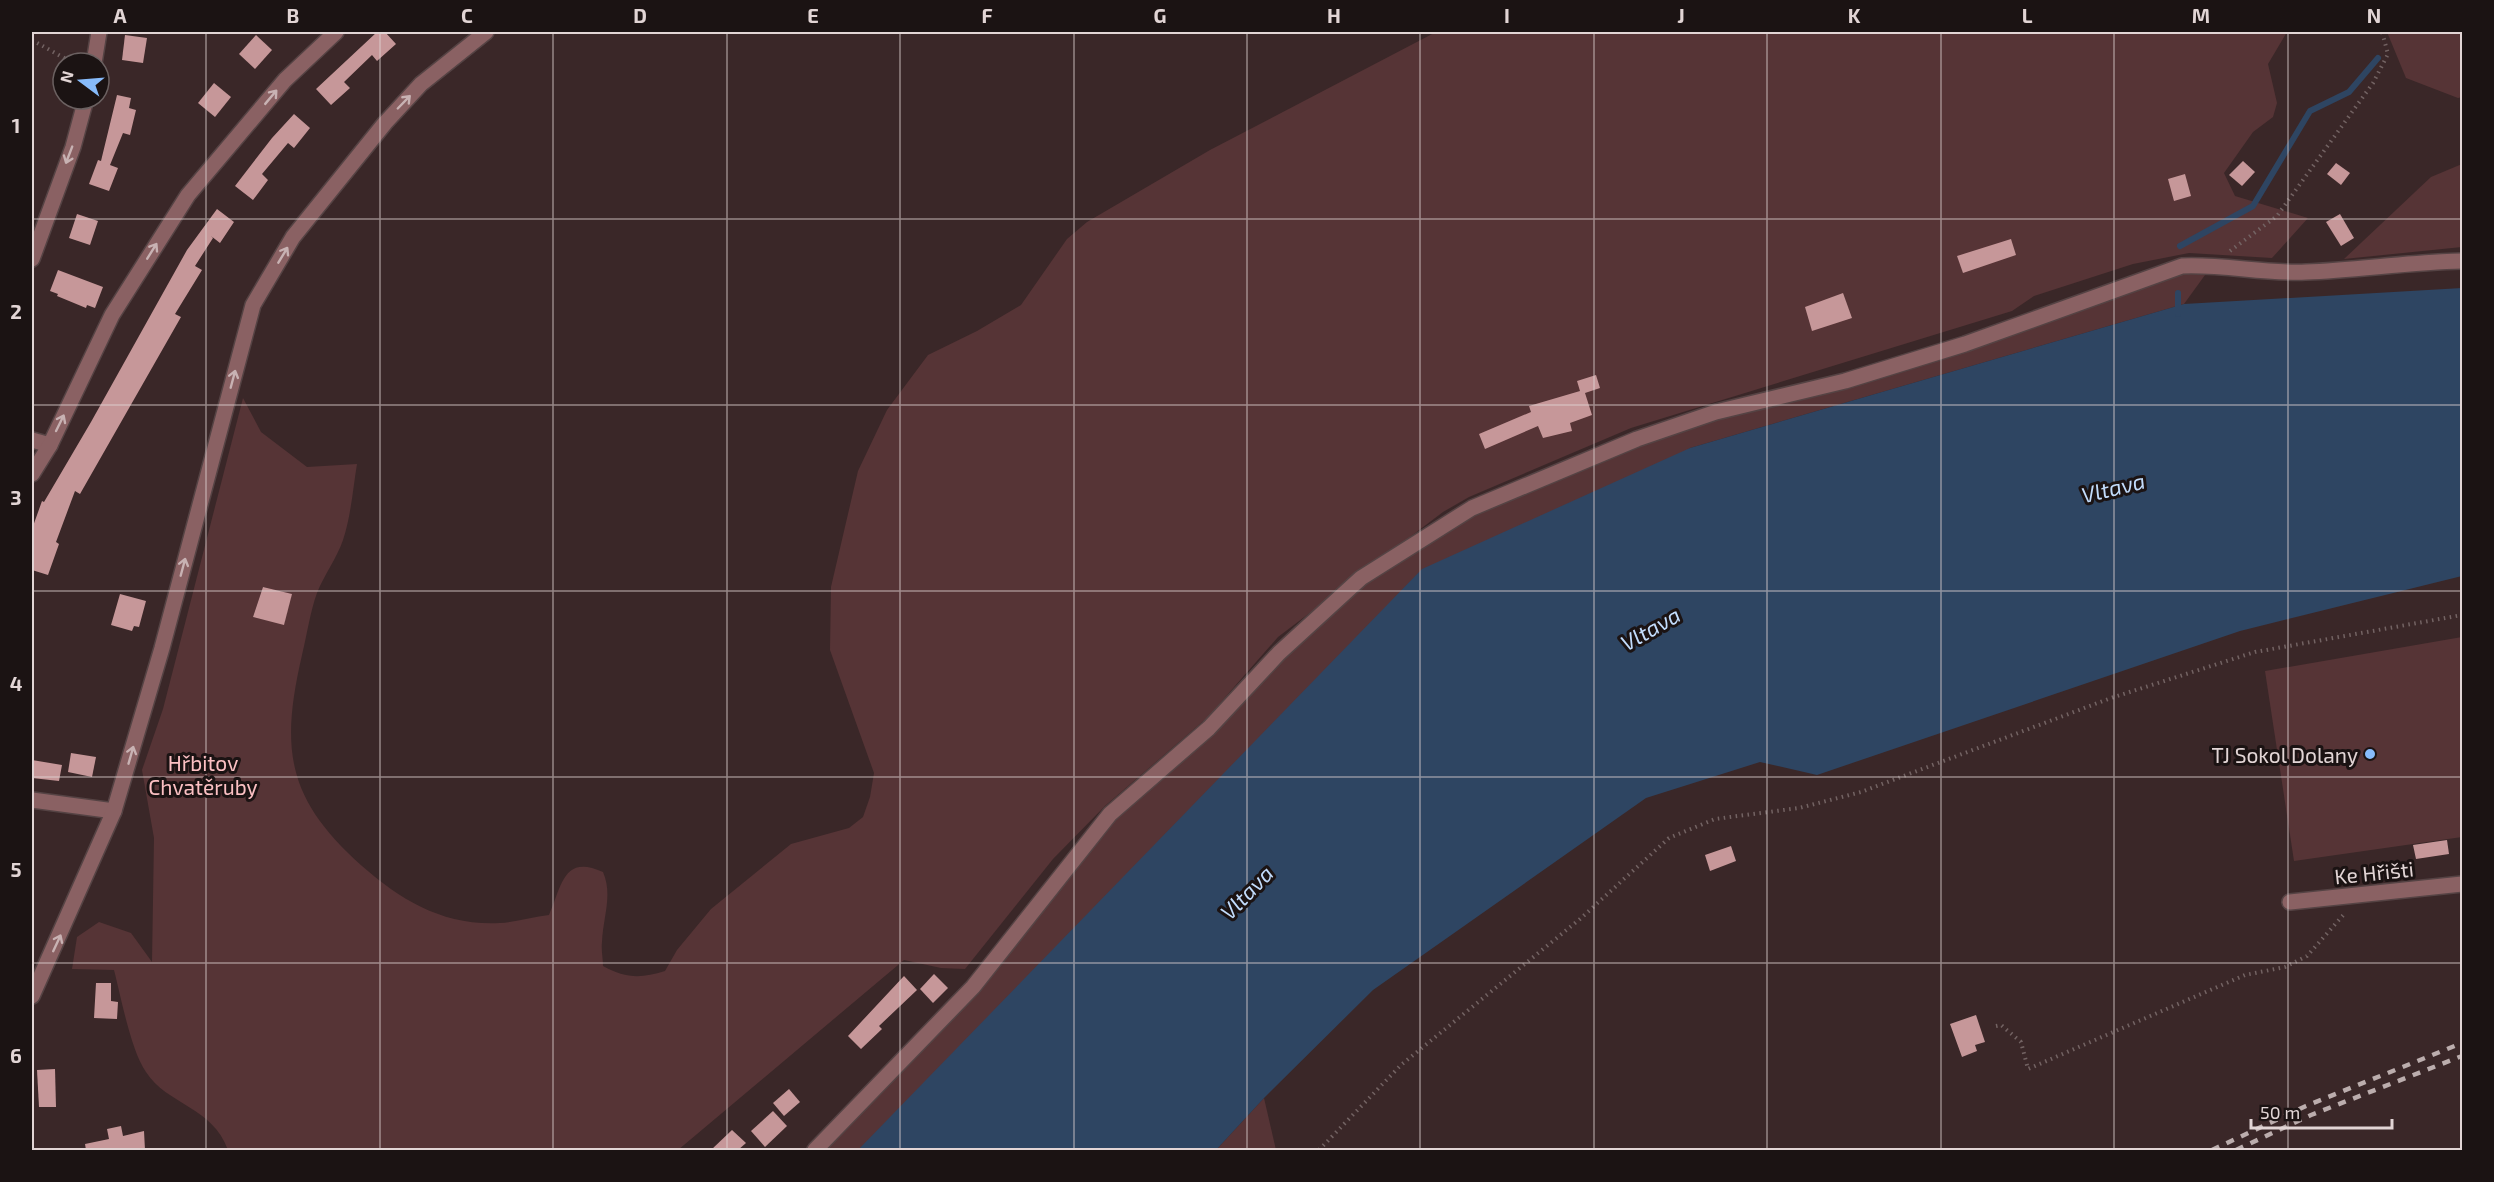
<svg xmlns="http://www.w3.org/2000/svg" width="2494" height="1182" font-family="'Exo 2',sans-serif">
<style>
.green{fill:#563436;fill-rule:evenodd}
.water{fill:#2e4562}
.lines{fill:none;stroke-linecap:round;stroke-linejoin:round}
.stream{stroke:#2e4562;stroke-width:6}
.building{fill:#c69799}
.minor-casing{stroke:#554344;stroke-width:18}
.path{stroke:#736363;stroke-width:4;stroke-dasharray:1.5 4.5;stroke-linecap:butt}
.minor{stroke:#8a6163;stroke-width:15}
.rail{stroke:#bbadad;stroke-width:4.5;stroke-dasharray:8 8;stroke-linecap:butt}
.oneway{stroke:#c8b2b3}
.grid{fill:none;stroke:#e2d5d5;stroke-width:1.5;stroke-opacity:0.55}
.poi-dot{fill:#87bbfb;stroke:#1b1313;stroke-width:2}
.labels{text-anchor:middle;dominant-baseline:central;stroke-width:6;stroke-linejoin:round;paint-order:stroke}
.poi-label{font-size:21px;fill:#e2d5d5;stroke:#1b1313;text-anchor:end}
.park-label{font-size:21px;fill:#fcc0c3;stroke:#1b1313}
.street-label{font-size:21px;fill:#e2d5d5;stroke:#1b1313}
.water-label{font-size:22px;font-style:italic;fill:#c2dcfc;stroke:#1b1313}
.neatline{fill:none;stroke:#e2d5d5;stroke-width:2}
.grid-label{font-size:20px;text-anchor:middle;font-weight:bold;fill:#e2d5d5}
</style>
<rect width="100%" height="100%" fill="#3a2728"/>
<!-- green -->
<g class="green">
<path d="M1436 32H2287L2268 64 2277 103 2273 117 2253 132 2224 173 2235 196 2308 218 2272 258 2189 253 2133 264 2034 296 2012 311 1631 428 1469 497 1443 512 1278 637 1208 717 1105 806 1053 859 965 969 941 968 904 960 678 1150H228C212 1106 167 1105 146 1072 131 1051 121 997 114 970L72 969 77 937 99 922 131 933 152 962 154 838 142 770 163 709 243 398 261 432 307 467 357 464C353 488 351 516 343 540 337 558 324 575 317 593 310 612 307 635 302 655 280 750 287 799 362 866 402 901 444 926 500 923 516 922 533 917 549 915 562 886 563 854 603 872 613 895 603 917 602 942 601 950 603 958 603 966 625 978 640 979 665 971L677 950 711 909 791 844 849 828 863 817 870 797 874 773 830 650 831 587 858 471 887 410 928 355 977 331 1021 305 1067 239 1087 222 1210 150ZM263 587 291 594 284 624 253 617Z"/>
<path d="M2387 32H2462V97L2458 98 2406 78Z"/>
<path d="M2462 164V247L2344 259 2431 177Z"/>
<path d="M2213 264 2184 304 1690 448 858 1150H815L973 987 1110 814 1361 578 1472 508 1637 439Z"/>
<path d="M2462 637V837L2294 861 2265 671Z"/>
<path d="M1264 1098 1276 1150H1216Z"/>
</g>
<!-- water -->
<path class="water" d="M2462 288V576L2240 631 1817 775 1760 762 1646 798 1373 990 1264 1098 1216 1150H858L1422 569 1690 448 2184 304Z"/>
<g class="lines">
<!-- stream -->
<g class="stream">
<path d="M2180 246 2253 206 2310 111 2349 92 2378 58"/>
<path d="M2178 314V293"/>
</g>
</g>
<!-- building -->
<g class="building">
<path d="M377 32H385L396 44 377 61 372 55 344 82 350 88 331 105 316 89Z"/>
<path d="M125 35 147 38 143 63 122 60Z"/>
<path d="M256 35 272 50 255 69 239 54Z"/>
<path d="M214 83 231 97 215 117 198 103Z"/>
<path d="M117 95 131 98 129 108 136 110 130 135 123 133 110 165 118 168 109 191 89 184 98 160 101 161Z"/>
<path d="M294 114 310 128 294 148 288 143 262 174 268 180 253 200 235 186 272 138Z"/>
<path d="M2243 161 2255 172 2242 186 2229 175Z"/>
<path d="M2336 163 2350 173 2341 185 2327 174Z"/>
<path d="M2185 174 2191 196 2174 201 2168 179Z"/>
<path d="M217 209 234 222 220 243 211 236 213 238 195 266 202 270 175 314 181 317 80 494 75 491 56 542 59 544 48 575 32 570V529L42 501 44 502 91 422 187 250Z"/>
<path d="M77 214 98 221 90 245 69 238Z"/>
<path d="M2340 214 2354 238 2341 246 2326 222Z"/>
<path d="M2011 239 2016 255 1963 273 1957 256Z"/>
<path d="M58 270 103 287 95 308 87 305 86 308 57 296 58 294 50 291Z"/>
<path d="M1843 293 1852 318 1812 331 1805 307Z"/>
<path d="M1596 375 1600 388 1585 393 1592 415 1570 423 1572 431 1543 438 1538 426 1485 449 1479 434 1531 412 1529 406 1580 391 1577 381Z"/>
<path d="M263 587 292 594 284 625 253 617Z"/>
<path d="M120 594 146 601 139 627 134 626 132 631 111 625Z"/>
<path d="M71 753 96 757 92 777 68 772Z"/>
<path d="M32 760 62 765 59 781 32 778Z"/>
<path d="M2447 840 2449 854 2416 859 2413 845Z"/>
<path d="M1731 846 1736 861 1710 871 1705 855Z"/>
<path d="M934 974 948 988 933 1003 920 989Z"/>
<path d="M904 976 917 990 879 1026 882 1029 861 1049 848 1036Z"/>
<path d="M96 983H111V1001L118 1002 117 1019 94 1018Z"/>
<path d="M1976 1015 1985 1042 1975 1045 1977 1051 1962 1057 1950 1024Z"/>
<path d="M55 1069 56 1107H39L37 1070Z"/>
<path d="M789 1089 800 1102 784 1116 773 1103Z"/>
<path d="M773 1111 787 1126 765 1147 751 1131Z"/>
<path d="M121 1126 123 1136 144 1131 145 1150H86L85 1144 109 1139 107 1129Z"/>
<path d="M732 1130 746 1143 738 1150H711Z"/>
</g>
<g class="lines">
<defs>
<g id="minor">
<path d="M94 63 99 32"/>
<path d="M32 259 73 147 86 99"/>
<path d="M32 440 50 445"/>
<path d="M32 474 50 445 112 315 188 195 285 80 336 32"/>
<path d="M32 800 114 811"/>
<path d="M2290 902 2462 884"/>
<path d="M32 996 114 811 162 648 253 305 293 237 385 123 421 84 486 32"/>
<path d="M815 1150 973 987 1110 814 1209 728 1279 653 1361 578 1472 508 1637 439 1716 412 1845 381 1965 344 2182 266C2224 264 2265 274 2306 272 2358 270 2410 262 2462 261"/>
</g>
</defs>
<!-- minor casing -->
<use href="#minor" class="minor-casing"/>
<!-- path -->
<g class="path">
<path d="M32 40 73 63"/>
<path d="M2230 251 2277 216 2373 83 2388 54 2382 32"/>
<path d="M1996 1026 2001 1025 2021 1042 2028 1069 2245 975 2285 967 2307 956 2346 912"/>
<path d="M1319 1150 1401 1065 1580 919 1669 838 1715 819 1799 808 1861 792 2111 698 2255 652 2462 615"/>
</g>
<!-- minor -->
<use href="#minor" class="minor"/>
<!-- rail -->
<g class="rail">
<path d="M2212 1150 2306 1106 2462 1043"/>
<path d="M2236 1150 2311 1115 2462 1056"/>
</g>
</g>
<!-- one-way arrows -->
<defs><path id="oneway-shaft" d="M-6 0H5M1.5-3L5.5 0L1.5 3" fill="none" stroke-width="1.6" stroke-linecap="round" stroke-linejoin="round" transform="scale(1.5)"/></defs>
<g class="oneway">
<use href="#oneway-shaft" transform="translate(271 97) rotate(-50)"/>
<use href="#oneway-shaft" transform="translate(404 102) rotate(-46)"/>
<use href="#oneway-shaft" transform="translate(69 155) rotate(111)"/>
<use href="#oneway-shaft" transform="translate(152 251) rotate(-58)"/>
<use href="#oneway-shaft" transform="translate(283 255) rotate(-59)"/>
<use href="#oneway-shaft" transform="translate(233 379) rotate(-75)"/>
<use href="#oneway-shaft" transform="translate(60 423) rotate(-64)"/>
<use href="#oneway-shaft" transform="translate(183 567) rotate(-75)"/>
<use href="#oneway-shaft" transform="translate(131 755) rotate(-74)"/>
<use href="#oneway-shaft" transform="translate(57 943) rotate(-65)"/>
</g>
<!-- grid -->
<path class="grid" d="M206 32V1150M380 32V1150M553 32V1150M727 32V1150M900 32V1150M1074 32V1150M1247 32V1150M1420 32V1150M1594 32V1150M1767 32V1150M1941 32V1150M2114 32V1150M2288 32V1150M32 219H2462M32 405H2462M32 591H2462M32 777H2462M32 963H2462"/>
<!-- markers -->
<circle class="poi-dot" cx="2370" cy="754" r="6"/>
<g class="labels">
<!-- poi labels -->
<g class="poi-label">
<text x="2358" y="754">TJ Sokol Dolany</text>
</g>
<!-- park labels -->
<g class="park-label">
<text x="203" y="762">Hřbitov<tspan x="203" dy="24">Chvatěruby</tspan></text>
</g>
<!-- street labels -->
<g class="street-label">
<text transform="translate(2374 872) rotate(-6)">Ke Hřišti</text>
</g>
<!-- water labels -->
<g class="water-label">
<text transform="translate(2113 487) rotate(-14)">Vltava</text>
<text transform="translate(1650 628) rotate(-30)">Vltava</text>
<text transform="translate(1246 892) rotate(-46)">Vltava</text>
</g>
</g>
<!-- border -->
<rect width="2494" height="1182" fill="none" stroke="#1b1313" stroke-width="66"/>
<!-- north arrow -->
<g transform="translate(81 81) rotate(286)"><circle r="28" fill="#1b1313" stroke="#6b6161" stroke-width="1.5"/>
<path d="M0-4.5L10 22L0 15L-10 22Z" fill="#87bbfb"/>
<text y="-9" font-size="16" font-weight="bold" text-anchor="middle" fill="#e2d5d5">N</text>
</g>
<!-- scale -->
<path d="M2251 1119v9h141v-9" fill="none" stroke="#e2d5d5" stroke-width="3"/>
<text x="2260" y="1119" font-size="18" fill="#e2d5d5" stroke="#1b1313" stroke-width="4.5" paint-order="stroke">50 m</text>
<rect x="33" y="33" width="2428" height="1116" class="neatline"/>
<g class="grid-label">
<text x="120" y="23">A</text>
<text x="293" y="23">B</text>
<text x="467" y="23">C</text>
<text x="640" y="23">D</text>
<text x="813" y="23">E</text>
<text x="987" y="23">F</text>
<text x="1160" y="23">G</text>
<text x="1334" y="23">H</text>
<text x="1507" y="23">I</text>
<text x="1681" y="23">J</text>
<text x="1854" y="23">K</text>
<text x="2027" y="23">L</text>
<text x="2201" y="23">M</text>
<text x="2374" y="23">N</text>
<text x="16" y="133">1</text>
<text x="16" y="319">2</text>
<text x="16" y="505">3</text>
<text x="16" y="691">4</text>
<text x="16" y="877">5</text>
<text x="16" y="1063">6</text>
</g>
</svg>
